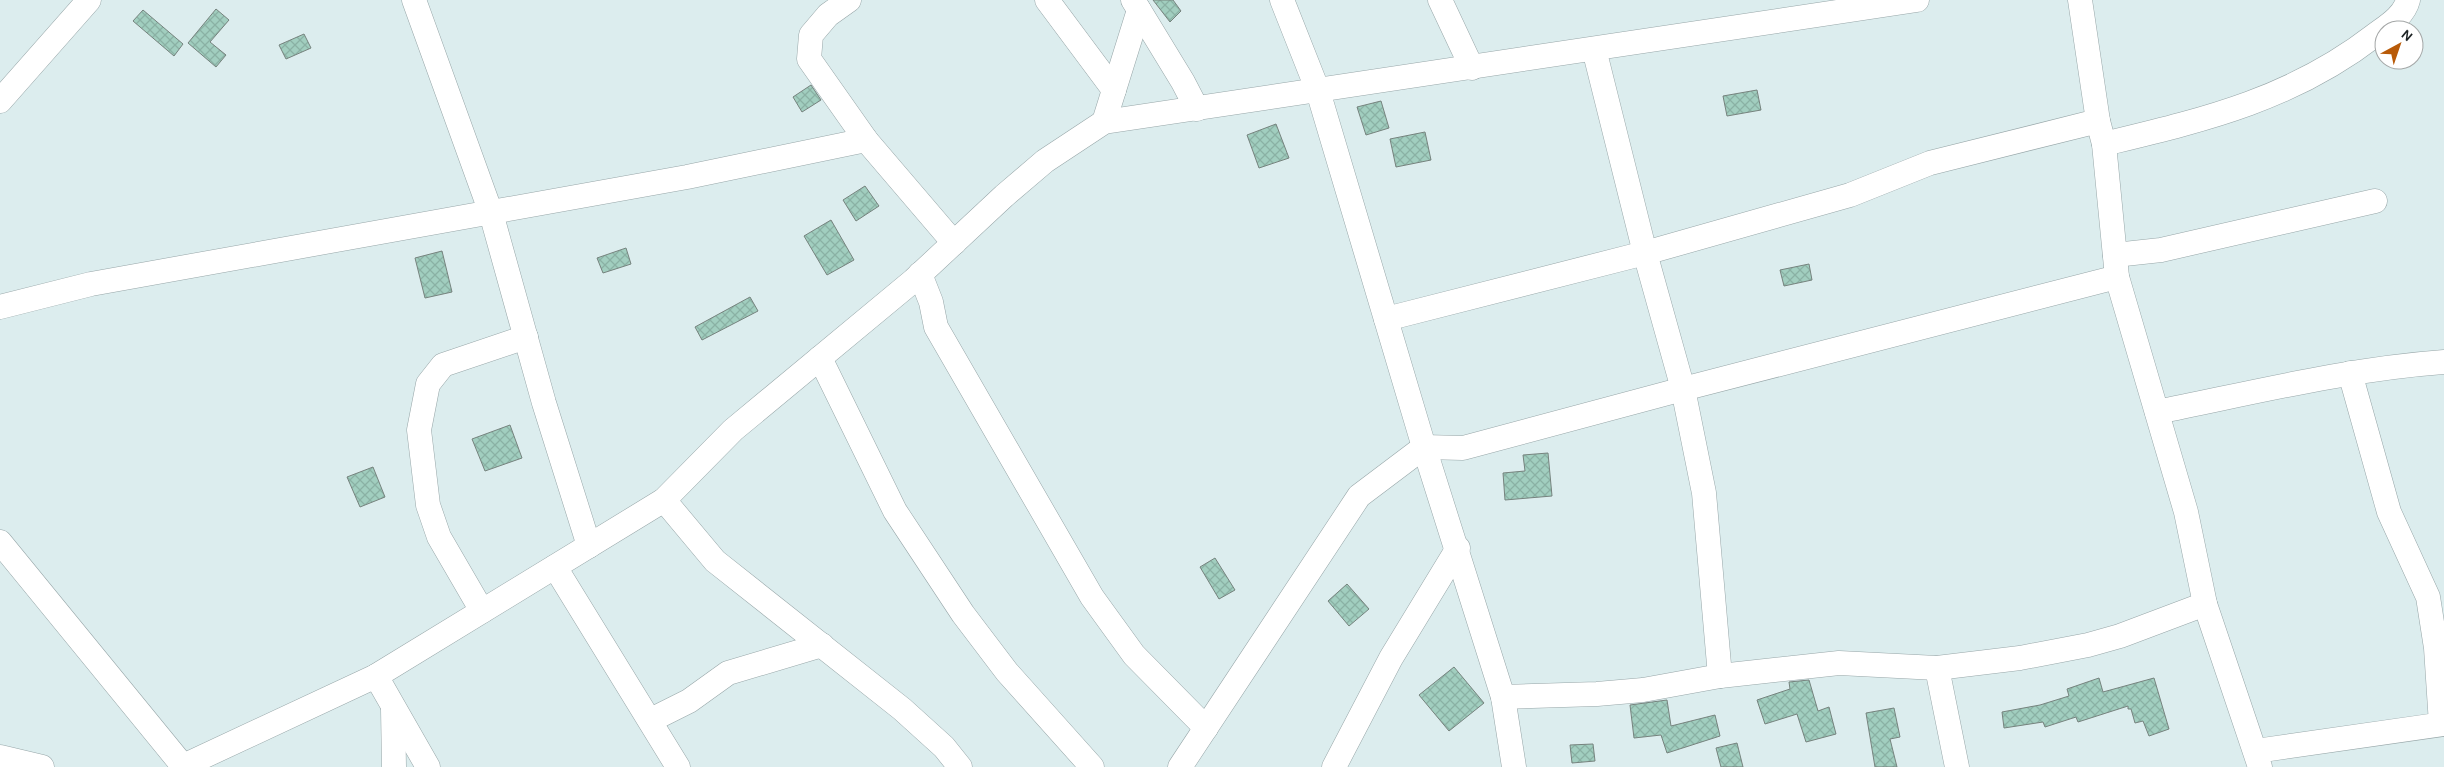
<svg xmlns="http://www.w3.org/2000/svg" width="2444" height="767" font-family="Karla,sans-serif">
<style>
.building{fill:url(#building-cross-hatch);stroke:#76837e}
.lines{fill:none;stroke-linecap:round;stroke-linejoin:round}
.minor-casing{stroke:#97a6a8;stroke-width:25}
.minor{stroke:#fff;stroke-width:24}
</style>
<defs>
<pattern id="building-cross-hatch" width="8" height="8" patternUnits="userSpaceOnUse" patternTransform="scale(1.25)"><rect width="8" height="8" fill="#a1cebf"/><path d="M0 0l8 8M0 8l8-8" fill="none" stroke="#8ab1a4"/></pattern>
</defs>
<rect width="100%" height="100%" fill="#dcedee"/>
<!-- building -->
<g class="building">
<path d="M1153 0H1173L1181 11 1170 22Z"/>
<path d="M216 9 229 20 210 42 226 55 216 67 188 43Z"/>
<path d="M143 10 183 44 174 56 133 21Z"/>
<path d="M304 34 311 48 286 59 279 45Z"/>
<path d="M811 85 821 100 802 112 793 97Z"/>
<path d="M1757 90 1761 110 1727 116 1723 96Z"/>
<path d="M1381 101 1389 128 1366 135 1357 107Z"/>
<path d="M1276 124 1289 158 1259 168 1247 135Z"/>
<path d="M1425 132 1431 160 1396 167 1390 139Z"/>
<path d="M865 186 879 206 856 221 843 200Z"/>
<path d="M831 220 854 260 827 275 804 236Z"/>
<path d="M626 248 631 264 603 273 597 258Z"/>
<path d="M442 251 452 292 425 298 415 258Z"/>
<path d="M1809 264 1812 280 1784 286 1780 270Z"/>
<path d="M750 297 758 311 702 340 695 327Z"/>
<path d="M510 425 522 458 485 471 472 439Z"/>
<path d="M1548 453 1552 496 1505 500 1503 473 1525 471 1523 455Z"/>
<path d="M373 467 385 497 360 507 347 477Z"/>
<path d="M1215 558 1235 590 1219 599 1200 567Z"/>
<path d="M1347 584 1369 609 1349 626 1328 601Z"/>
<path d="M1454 667 1484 703 1449 731 1419 695Z"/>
<path d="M2099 678 2103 692 2154 678 2169 729 2149 736 2143 721 2135 723 2131 709H2128V706L2078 722 2076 717 2045 727 2043 722 2004 728 2002 712 2040 705 2069 696 2067 689Z"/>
<path d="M1809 680 1818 711 1829 707 1836 734 1806 742 1797 714 1765 724 1757 700 1790 689 1789 682Z"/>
<path d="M1667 700 1671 726 1715 715 1720 736 1667 753 1661 735 1634 738 1630 705Z"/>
<path d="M1894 708 1900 737 1890 739 1897 767H1875L1866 713Z"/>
<path d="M1737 743 1743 767H1721L1716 748Z"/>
<path d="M1593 744 1595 761 1572 763 1570 745Z"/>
</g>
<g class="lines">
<defs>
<g id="minor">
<path d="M414 0 491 213 544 403 589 546"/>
<path d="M849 0 828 15 811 35 809 59 866 140 954 243"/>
<path d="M1047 0 1114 90"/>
<path d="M1133 0 1183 82 1197 109"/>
<path d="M1282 0 1318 91 1424 447 1503 697 1514 767"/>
<path d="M1440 0 1472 68"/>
<path d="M2080 0 2098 121 2104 144 2117 277 2186 512 2205 604 2260 767"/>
<path d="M1594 49 1645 253 1683 389 1704 493 1720 676"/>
<path d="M0 101 89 0"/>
<path d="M1104 122 1139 10"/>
<path d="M2104 144C2203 120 2291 100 2375 35 2387 26 2404 16 2408 0"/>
<path d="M2115 255 2161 250 2375 201"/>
<path d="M920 274 931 302 936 327 1092 597 1134 655 1206 728"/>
<path d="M0 307 91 284 687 177 866 140"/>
<path d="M1386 319 1645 253 1850 195 1930 163 2098 121"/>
<path d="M820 358 895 511 963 614 1007 672 1092 767"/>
<path d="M2350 373 2389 512 2428 597 2436 648 2441 724"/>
<path d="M2157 412C2252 393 2347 369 2444 362"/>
<path d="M664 500 715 561 902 709 944 747 960 767"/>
<path d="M0 542 183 766"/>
<path d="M555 567 678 767"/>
<path d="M482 611 439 537 428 505 419 430 428 384 443 365 526 337"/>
<path d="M1937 668 1957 767"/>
<path d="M376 676 428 767"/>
<path d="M1503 697 1597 694 1643 690 1720 676 1839 663 1937 668 2020 658 2088 645 2120 636 2205 604"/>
<path d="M393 709 394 767"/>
<path d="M651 720 689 701 728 673 822 645"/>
<path d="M2256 751 2444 724"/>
<path d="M0 757 42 767"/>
<path d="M181 767 376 676 664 500 733 430 914 280 1004 196 1045 161 1104 122 1917 0"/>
<path d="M1180 767 1359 496 1424 447 1463 448 1683 389 2117 277"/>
<path d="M1334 767 1391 658 1458 548"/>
</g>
</defs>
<!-- minor casing -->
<use href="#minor" class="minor-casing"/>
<!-- minor -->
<use href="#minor" class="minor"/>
</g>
<!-- north arrow -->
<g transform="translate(2399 45) rotate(40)"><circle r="24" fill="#ffffff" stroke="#a4a7a7"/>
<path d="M0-4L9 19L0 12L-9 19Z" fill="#b85a08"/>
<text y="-8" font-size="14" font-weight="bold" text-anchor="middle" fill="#1c2223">N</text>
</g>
</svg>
